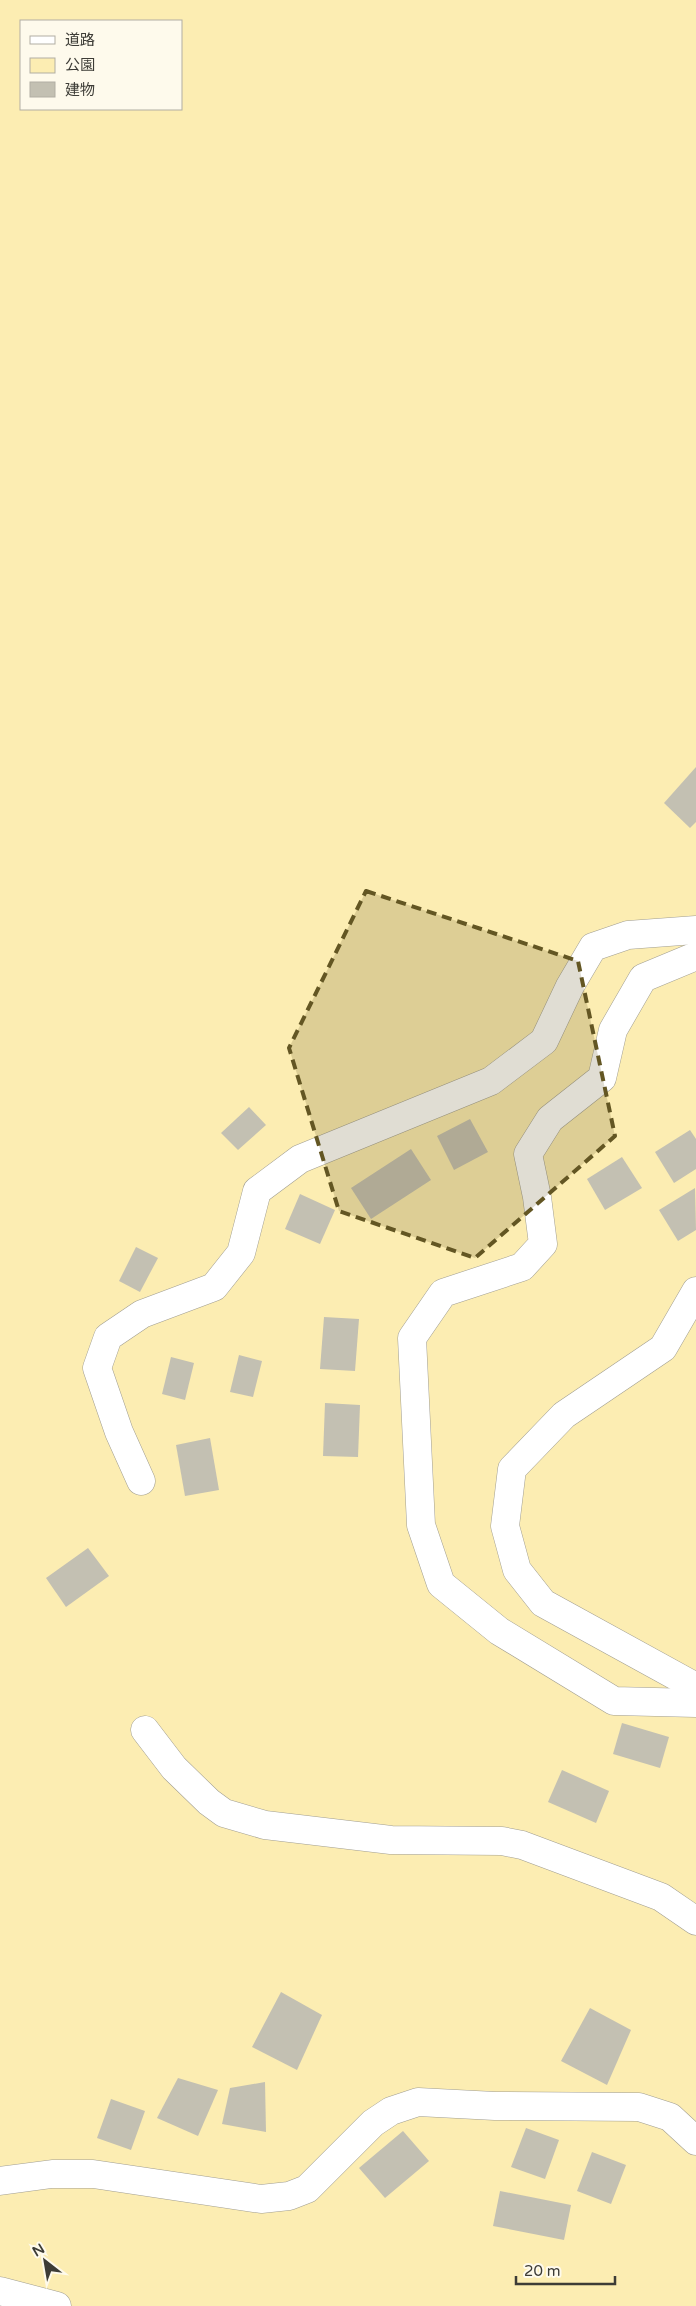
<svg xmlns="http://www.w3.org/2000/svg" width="696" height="2306" font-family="'Varela Round','Noto Sans JP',sans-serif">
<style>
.green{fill:#fcedb2;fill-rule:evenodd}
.building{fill:#c3c0b2}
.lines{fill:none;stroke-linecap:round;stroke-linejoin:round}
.street-casing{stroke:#a19e91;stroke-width:29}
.street{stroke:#fff;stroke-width:28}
.marked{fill:#635623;fill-opacity:0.2;stroke:#635623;stroke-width:4;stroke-dasharray:10 6;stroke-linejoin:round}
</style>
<rect width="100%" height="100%" fill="#fefaec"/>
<!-- green -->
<path class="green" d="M0 0H696V2306H0ZM21 21H181V109H21Z"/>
<!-- building -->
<g class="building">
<path d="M696 767V822L690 828 664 803Z"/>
<path d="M249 1107 266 1125 238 1150 221 1133Z"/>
<path d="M470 1119 488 1152 454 1170 437 1136Z"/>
<path d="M690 1130 696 1139V1169L674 1183 655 1152Z"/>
<path d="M411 1149 431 1180 371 1219 351 1188Z"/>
<path d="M622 1157 642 1188 605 1210 587 1179Z"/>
<path d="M695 1188 696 1230 678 1241 659 1210Z"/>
<path d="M300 1194 335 1210 320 1244 285 1229Z"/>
<path d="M136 1247 158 1258 140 1292 119 1281Z"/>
<path d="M324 1317 359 1319 355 1371 320 1369Z"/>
<path d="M239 1355 262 1361 253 1397 230 1392Z"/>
<path d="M171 1357 194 1363 185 1400 162 1394Z"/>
<path d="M325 1403 360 1405 358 1457 323 1456Z"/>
<path d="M210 1438 219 1490 185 1496 176 1445Z"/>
<path d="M88 1548 109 1576 66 1607 46 1578Z"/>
<path d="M622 1723 669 1737 660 1768 613 1754Z"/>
<path d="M562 1770 609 1791 596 1823 548 1802Z"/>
<path d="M281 1992 322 2015 297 2070 252 2047Z"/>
<path d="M590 2008 631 2030 607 2085 561 2061Z"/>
<path d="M178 2078 218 2090 198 2136 157 2118Z"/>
<path d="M265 2082 266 2132 222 2124 230 2088Z"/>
<path d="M111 2099 145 2111 131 2150 97 2138Z"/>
<path d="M526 2128 559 2140 545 2179 511 2167Z"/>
<path d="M403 2131 429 2161 385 2198 359 2168Z"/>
<path d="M592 2152 626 2165 611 2204 577 2191Z"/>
<path d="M500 2191 571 2205 564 2240 493 2226Z"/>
</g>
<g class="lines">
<defs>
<g id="street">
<path d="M696 956 643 978 613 1030 602 1078 550 1119 528 1154 537 1197 543 1244 522 1267 443 1293 412 1338 421 1525 441 1584 499 1631 614 1701 696 1703"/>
<path d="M696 1291 663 1348 564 1415 512 1469 505 1526 517 1570 543 1603 696 1687"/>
<path d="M141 1481 119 1432 97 1368 108 1337 142 1314 214 1287 241 1253 257 1191 300 1159 491 1081 544 1041 570 986 593 947 628 935 696 930"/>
<path d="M145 1730 174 1768 209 1802 224 1813 265 1825 391 1840 502 1841 522 1845 661 1897 696 1921"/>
<path d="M0 2181 52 2174H93L261 2199 289 2196 307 2189 373 2123 391 2111 418 2102 495 2106 639 2107 670 2117 696 2141"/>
<path d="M0 2291 57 2306"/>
</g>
</defs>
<!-- street casing -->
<use href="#street" class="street-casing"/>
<!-- street -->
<use href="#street" class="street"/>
</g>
<!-- marked area -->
<path class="marked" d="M366 891 578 961 615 1136 475 1258 339 1211 289 1048Z"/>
<!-- legend -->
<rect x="20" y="20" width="162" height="90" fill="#fefaec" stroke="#b1aea3"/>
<rect x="30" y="36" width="25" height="8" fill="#ffffff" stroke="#b1aea3"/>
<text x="65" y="45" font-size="15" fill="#3d3c36">道路</text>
<rect x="30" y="58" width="25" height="15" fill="#fcedb2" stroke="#b1aea3"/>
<text x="65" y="70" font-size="15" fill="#3d3c36">公園</text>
<rect x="30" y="82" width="25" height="15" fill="#c3c0b2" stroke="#b1aea3"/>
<text x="65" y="95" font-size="15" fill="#3d3c36">建物</text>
<!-- north arrow -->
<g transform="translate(45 2261) rotate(329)" stroke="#fefaec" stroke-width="4" paint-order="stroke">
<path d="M0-4L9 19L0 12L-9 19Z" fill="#3d3c36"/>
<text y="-8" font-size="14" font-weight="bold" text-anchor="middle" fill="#3d3c36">N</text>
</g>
<!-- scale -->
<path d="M516 2276v8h99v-8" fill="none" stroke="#3d3c36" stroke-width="2.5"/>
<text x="524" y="2276" font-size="15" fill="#3d3c36" stroke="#fefaec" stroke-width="4" paint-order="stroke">20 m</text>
</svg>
